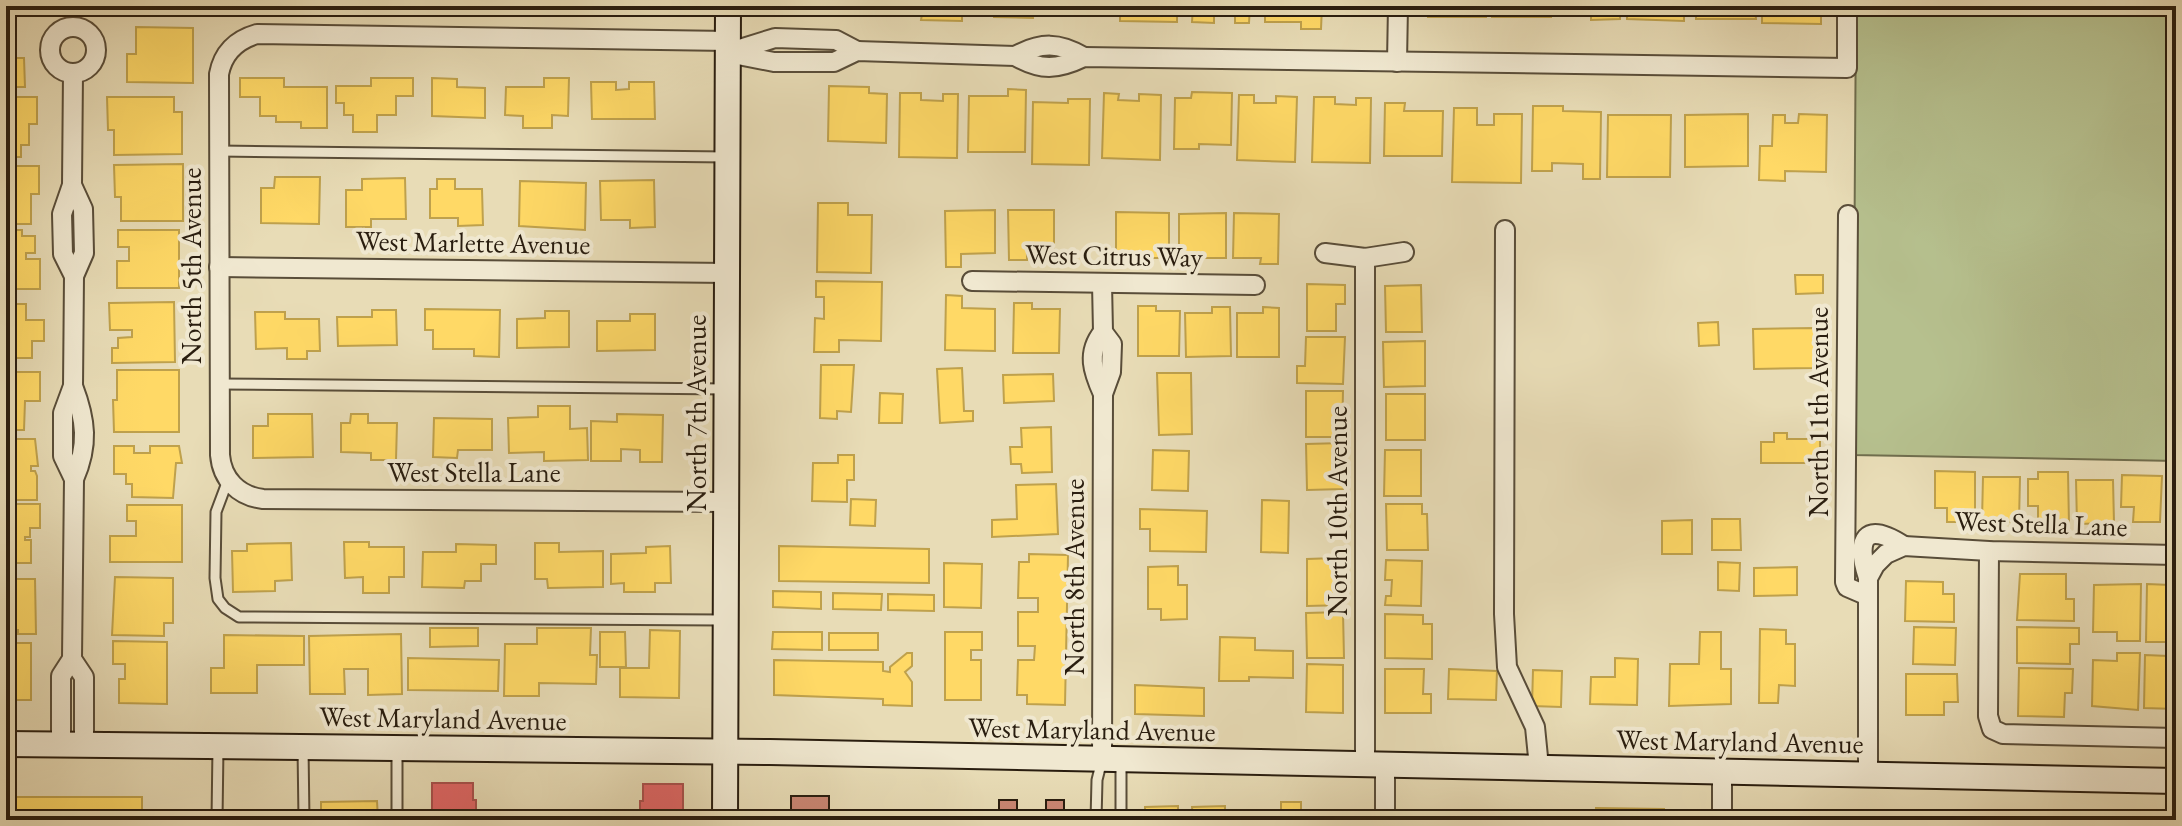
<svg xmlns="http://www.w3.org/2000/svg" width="2182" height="826" font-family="'EB Garamond',serif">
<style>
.green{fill:#b6c08e;stroke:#706e4e;stroke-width:2}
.homes{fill:#ffd966;stroke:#bfa14c;stroke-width:2}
.shops{fill:#e06666;stroke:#a9504c;stroke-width:2}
.building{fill:#ca8774;stroke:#291d0f;stroke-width:2}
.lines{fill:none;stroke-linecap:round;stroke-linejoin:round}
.lane-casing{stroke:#594d39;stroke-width:13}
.street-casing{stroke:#594d39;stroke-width:22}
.secondary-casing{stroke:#291d0f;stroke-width:28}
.lane{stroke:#f0e8d0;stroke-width:9}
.street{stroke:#f0e8d0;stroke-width:18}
.secondary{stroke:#f0e8d0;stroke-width:24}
.labels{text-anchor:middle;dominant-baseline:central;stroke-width:8;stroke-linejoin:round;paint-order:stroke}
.street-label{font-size:28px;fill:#291d0f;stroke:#f0e8d0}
</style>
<rect width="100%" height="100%" fill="#e8dcb6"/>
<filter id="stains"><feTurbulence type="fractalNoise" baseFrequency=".0025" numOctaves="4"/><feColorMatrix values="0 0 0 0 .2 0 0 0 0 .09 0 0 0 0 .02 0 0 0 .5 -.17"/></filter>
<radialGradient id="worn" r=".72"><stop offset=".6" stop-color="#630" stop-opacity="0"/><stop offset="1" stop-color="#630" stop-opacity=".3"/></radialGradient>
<!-- green -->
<path class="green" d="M1856 6H2176V461L1853 455Z"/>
<!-- homes -->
<g class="homes">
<path d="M109 6H144L134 15 124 16 119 11 116 13Z"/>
<path d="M832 6H873L872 12 832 10Z"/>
<path d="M904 6H962V21L921 20 922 14H904Z"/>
<path d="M976 6H1034L1033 18 994 17V11H976Z"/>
<path d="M1048 6H1106V16H1084V8H1063V15H1048Z"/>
<path d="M1120 6H1177V22L1120 21Z"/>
<path d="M1193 6H1250L1249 23H1235V16H1214V23L1192 22Z"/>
<path d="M1265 6H1322L1321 29H1301V22H1265Z"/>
<rect x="1428" y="6" width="58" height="11"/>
<rect x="1492" y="6" width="59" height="11"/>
<path d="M1561 6H1620V19L1591 20V11L1561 12Z"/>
<path d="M1627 6H1684V21L1627 19Z"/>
<path d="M1696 6H1755L1756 19H1696Z"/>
<path d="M1762 6H1821V24L1762 23Z"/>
<path d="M136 27 193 28V83L127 82V54H136Z"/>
<path d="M6 30H11V58H24L25 87H6Z"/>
<path d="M240 78H284V87H327V128H301V122H276V116H260V97H240Z"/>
<path d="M371 78H413V96H396V115H377V132H353V115H344V103H336V86H371Z"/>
<path d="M432 78 457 79V87L485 88V118L432 116Z"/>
<path d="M544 78H569L568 116 552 115V128H523V116L505 115 506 87H544Z"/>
<path d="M591 82H616V90L629 89V82H654L655 119H592Z"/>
<path d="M829 86 869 87V93L887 94 886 143 828 141Z"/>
<path d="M1008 89 1026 90 1025 152H968L969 96H1008Z"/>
<path d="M1192 92 1232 93 1231 145 1199 144V149H1174L1175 98H1191Z"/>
<path d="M900 93H921V100L943 101V94H958L957 158 899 157Z"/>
<path d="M1104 93 1119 94 1118 100 1139 101V94L1161 95 1160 160 1102 158Z"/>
<path d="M1239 95H1254V103H1276V96L1297 97 1295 162 1237 160Z"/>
<path d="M6 97H37V124H29V145H21V157H6Z"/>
<path d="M107 97H174V112H182V154L114 155V130H108Z"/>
<path d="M1314 97H1335V104L1356 105V98H1371L1370 163 1312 162Z"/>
<path d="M1068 99H1090L1089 165 1032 164 1033 102 1068 103Z"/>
<path d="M1385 103H1405L1404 111H1443L1442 156H1384Z"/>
<path d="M1533 106H1563V111L1601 112 1600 179H1583V164L1552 163V171H1532Z"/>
<path d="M1454 108H1477V125H1494V114H1522L1521 183 1452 182Z"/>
<path d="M1748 114V166L1685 167V115Z"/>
<path d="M1799 114 1827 115 1826 172 1785 171V181L1759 180 1760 146H1772L1773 115H1785V123H1798Z"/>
<path d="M1608 115H1671L1670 177H1607Z"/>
<path d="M183 164V221H121V197H115L114 165Z"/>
<path d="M6 166H39V194H31V224H6Z"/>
<path d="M275 177H320L319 224 261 223V188H274Z"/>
<path d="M405 178 406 219H371V227H346V190H362V179Z"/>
<path d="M437 179H455V189H482L483 225 458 226V218H430V189H437Z"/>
<path d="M654 180 655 227 630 228V220H601L600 181Z"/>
<path d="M520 181 586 183 585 230 519 226Z"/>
<path d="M818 203H848V215H872L871 273 817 272Z"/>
<path d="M995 210V253L961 254V267H946L945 211Z"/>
<path d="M1008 210H1054V254H1027V260H1009Z"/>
<path d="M1116 212 1169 213V258H1116Z"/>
<path d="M1226 213V258H1199V263L1179 264V214Z"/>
<path d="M1234 213 1279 214 1278 264H1260L1261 258H1233Z"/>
<path d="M6 230H22V236H35V253H26V259H40V289H6Z"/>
<path d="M118 230H179V288H117V261H129V247H118Z"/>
<path d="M1795 275H1823V293L1796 294Z"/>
<path d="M816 281 882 282 881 341 839 340V352H814L815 318 824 319V297H816Z"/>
<path d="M1307 284 1345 285V304H1336V331H1307Z"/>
<path d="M1421 285 1422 332H1386L1385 286Z"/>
<path d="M946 295 962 296V308L995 309V351L945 350Z"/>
<path d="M174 302 175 362 112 363V348H118V338L132 337V330H110L109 303Z"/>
<path d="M1014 303H1032V309H1060L1059 353H1013Z"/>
<path d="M6 304H26V320H44V341H32V358H6Z"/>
<path d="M1138 306H1156V311H1180L1179 356H1138Z"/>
<path d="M1212 307H1230L1231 356 1186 357 1185 313H1212Z"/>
<path d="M1263 307 1279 308V357H1237V313H1263Z"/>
<path d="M425 309 500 310 499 357 474 356V349H433V330H425Z"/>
<path d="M372 310H396L397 345 338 346 337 317H372Z"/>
<path d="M545 311H569V347L517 348V319L545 318Z"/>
<path d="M255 312H285V319H319L320 351H307V359H287V348L256 349Z"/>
<path d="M630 314H655V350L597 351V321H630Z"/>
<path d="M1718 322 1719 345 1699 346 1698 323Z"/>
<path d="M1815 328V368L1754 369 1753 329Z"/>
<path d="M1306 337H1345L1343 384 1297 383V366H1305Z"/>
<path d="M1425 341V386L1384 387 1383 342Z"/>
<path d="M821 365H854L851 412 837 411V419L820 418Z"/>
<path d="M962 368 964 411H973V421L940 423 937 369Z"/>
<path d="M117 370H179V432H114L113 400H117Z"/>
<path d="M6 372H40V401H25L24 430H6Z"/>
<path d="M1157 373H1191L1192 434 1159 435Z"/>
<path d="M1053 374 1054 401 1004 403 1003 375Z"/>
<path d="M1306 391H1343L1342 437H1306Z"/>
<path d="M880 393 903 394 902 423H879Z"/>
<rect x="1386" y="394" width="39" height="46"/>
<path d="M538 406H570V429L587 428 588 460 544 461V452L509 453 508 418 538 417Z"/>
<path d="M268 414H312L313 457 253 458V426H268Z"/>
<path d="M351 414H368V423H397L396 460H371V453L341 452V423H350Z"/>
<path d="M617 414 663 415 662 462H640V450L621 449V461H591V421L617 422Z"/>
<path d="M434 418 492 419V450H458L457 458 433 457Z"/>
<path d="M1051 427 1052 472 1022 473 1021 464H1011L1010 447H1022L1021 428Z"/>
<path d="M1774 433H1787V439H1820V463H1761V442H1774Z"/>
<path d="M6 439H35L38 466H31V471H35L37 476V500H6Z"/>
<path d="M1343 443 1344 489 1307 490 1306 444Z"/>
<path d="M114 446H134V453H150V446H179L182 463H176L173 498 132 497V484H126V474H114Z"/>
<path d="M1153 450 1189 451 1188 491 1152 490Z"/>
<path d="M1385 450H1421V496H1384Z"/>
<path d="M838 455H854V480H847V502L812 501 813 463H838Z"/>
<path d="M1935 471 1975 472V522H1947V508H1935Z"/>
<path d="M2038 472H2068L2069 524 2038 525V506H2028V479H2038Z"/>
<path d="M2122 475 2162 476 2160 522H2133L2134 507H2121Z"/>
<path d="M1983 477H2020L2019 522 1982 521Z"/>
<path d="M2076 480H2113L2114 523 2077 524Z"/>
<path d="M2170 483H2176V526H2169Z"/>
<path d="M1056 484 1058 534 992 537V520L1017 519 1016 485Z"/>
<path d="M851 499 876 500 875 526 850 525Z"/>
<path d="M1262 500 1289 501 1288 553 1261 552Z"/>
<path d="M6 504H40V528H30V537H25V540H31V563H6Z"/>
<path d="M1386 504H1422V514H1427L1428 550H1387Z"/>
<path d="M127 505H182V562H110V536H136V521H127Z"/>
<path d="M1140 509 1207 511 1206 552 1150 551V529H1140Z"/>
<path d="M1712 519H1740L1741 550H1712Z"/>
<path d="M1692 520V554H1662V521Z"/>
<path d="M344 542H369V547H404V577H389V593H363V577L345 578Z"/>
<path d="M291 543 292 580 275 581V591L233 592 232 551H247V544Z"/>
<path d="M535 543H559V552L603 551V587L548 588 547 579H535Z"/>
<path d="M456 544 496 545V564H481V581H465L464 588 422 587 423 552H456Z"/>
<path d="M670 546 671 583H655V592H624V583L611 584V554L646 553V547Z"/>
<path d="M779 546 929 549V583L779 581Z"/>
<path d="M1029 554 1068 555 1065 705 1027 704V695H1017L1018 660H1034L1035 646H1018V612H1038V598H1018L1019 562H1029Z"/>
<path d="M1335 558V585H1344L1345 605 1307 606V559Z"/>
<path d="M1386 560 1422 561 1421 606 1385 605 1386 596H1391L1392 580H1385Z"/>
<path d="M1718 562 1740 563 1739 591 1718 590Z"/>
<path d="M944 563 982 564 981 608 944 607Z"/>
<path d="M1178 566V585H1187V619L1161 620V609H1148V567Z"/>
<path d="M1797 567V595L1754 596V568Z"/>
<path d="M2020 574H2066V599H2074V621L2017 620Z"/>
<path d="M115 577 173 578V623H164V636L112 635Z"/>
<path d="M6 579H35L36 634H18V630H6Z"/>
<path d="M1906 581 1943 582V594H1954V622L1905 621Z"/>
<path d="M2141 584 2140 641H2117V632H2093L2094 585Z"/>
<path d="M2147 584 2170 585V588H2176V642H2146Z"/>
<path d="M773 591 821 592V609L773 607Z"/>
<path d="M833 593 882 594 881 610 833 609Z"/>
<path d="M888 594 934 595V611L888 610Z"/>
<path d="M1343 612 1344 658H1307L1306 613Z"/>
<path d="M1385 614 1423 615V624H1432V659L1385 658Z"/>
<path d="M1914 627 1956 628 1955 665 1913 664Z"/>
<path d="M2017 627 2079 628V644H2070V664L2017 663Z"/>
<path d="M430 628H478V646L430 647Z"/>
<path d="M537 628H591L590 655H597L596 684 539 683V696H504L505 644H537Z"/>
<path d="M1760 629 1786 630V644H1795V686L1779 685 1778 703H1759Z"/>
<path d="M650 630 680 631 679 698 620 697V668H649Z"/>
<path d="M600 632H625L626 667H600Z"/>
<path d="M773 632H822V650L772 649Z"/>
<path d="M945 632H982V650H971V660H981V700H945Z"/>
<path d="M1700 632H1721V669H1731V704L1669 706 1670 664H1699Z"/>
<rect x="829" y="633" width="49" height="17"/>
<path d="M401 634 402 694 368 695V669H344L345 694H310L309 636Z"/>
<path d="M224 635 304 636V665H257V693H211V668H224Z"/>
<path d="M1220 637 1255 638V650L1293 651V678L1249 677V681H1219Z"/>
<path d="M113 641 167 642V704L119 703V679H125V664H113Z"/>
<rect x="6" y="643" width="25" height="57"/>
<path d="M907 653H912V666L905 672 912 682V706L883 705V699L774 695V660L883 662V671L890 672V667Z"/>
<path d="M2117 653H2140L2138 710 2092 706 2093 660 2117 661Z"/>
<path d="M2145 655 2168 656V663H2176V709L2144 708Z"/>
<path d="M408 658 499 660 498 691 408 690Z"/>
<path d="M1615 658 1638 659 1637 705 1590 704 1591 677H1615Z"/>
<path d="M1307 664 1343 665V713L1306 712Z"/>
<path d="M2019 668 2073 669 2072 693H2065L2064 717 2018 716Z"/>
<path d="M1385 669H1424L1423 694H1431V713H1385Z"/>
<path d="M1449 669 1497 671 1496 700 1448 699Z"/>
<path d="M1533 670 1562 671 1561 707 1532 706Z"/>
<path d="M1906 674H1957L1958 702H1944V715H1906Z"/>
<path d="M1135 685 1204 688V716L1135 714Z"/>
<rect x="6" y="797" width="136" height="23"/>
<path d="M377 801 378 820H321V802Z"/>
<path d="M1281 802H1301V820H1348H1281Z"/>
<path d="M1178 806V820H1145V807Z"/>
<path d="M1225 806V820H1193L1192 807Z"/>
<path d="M1596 808 1664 809V820H1595Z"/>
</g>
<!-- shops -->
<g class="shops">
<path d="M432 783H473V800H476V817L478 820H432Z"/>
<path d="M643 784H683V820H637L640 818V801H643Z"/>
</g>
<!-- building -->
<g class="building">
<rect x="791" y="796" width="38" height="24"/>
<path d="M999 800H1017V819L1039 820H999Z"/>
<path d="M1046 800H1064V818H1086V820H1046Z"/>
</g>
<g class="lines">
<defs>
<g id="lane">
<path d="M219 151 727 157"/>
<path d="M219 384 726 389"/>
<path d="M228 480 216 512 215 578 218 599 225 608 239 617 722 620"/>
<path d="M303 747 304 820"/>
<path d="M397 751V820"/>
<path d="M1121 760V820"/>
<path d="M217 820 218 747"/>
<path d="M1096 820 1097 780 1102 760"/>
</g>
<g id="street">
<circle cx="73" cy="50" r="23"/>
<path d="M730 52 775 38 836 40 857 51"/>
<path d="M728 53 774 62H834L857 51 1015 56C1041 71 1057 70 1084 57L1847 68V6"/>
<path d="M1015 56C1041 42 1059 42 1084 57"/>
<path d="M1397 62 1398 6"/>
<path d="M73 73 72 185 62 214 63 254 74 276"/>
<path d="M1848 215 1845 582 1847 587 1868 596"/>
<path d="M1505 230 1504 614 1507 667 1535 727 1539 767"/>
<path d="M1325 253 1365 258 1404 252"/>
<path d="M219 267 727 273"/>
<path d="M972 281 1255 285"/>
<path d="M1102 283 1103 332 1112 344 1111 372 1103 394 1102 760"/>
<path d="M1103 332C1086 353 1093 372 1103 394"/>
<path d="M73 386C86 420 89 445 74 479"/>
<path d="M726 502 263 499C238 496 222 479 220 455L219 74C223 53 236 40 257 34L728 41"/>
<path d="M1989 551 1988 716 1992 729 2003 734 2176 738"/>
<path d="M1868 578 1875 565 1886 554 1904 546 1989 551 2176 555"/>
<path d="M72 659 84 677V744"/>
<path d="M61 744V676L72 659 74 479 63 456V413L73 386 74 276 84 253 83 209 72 185"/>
<path d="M1365 763V258"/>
<path d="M1385 763V820"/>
<path d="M1868 773V578C1855 539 1865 520 1904 546"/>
<path d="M1722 820V771"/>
</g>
<g id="secondary">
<path d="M6 744 770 752 2176 781"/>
<path d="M725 820 728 6"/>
</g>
</defs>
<!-- lane casing -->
<use href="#lane" class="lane-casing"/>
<!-- street casing -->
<use href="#street" class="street-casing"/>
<!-- secondary casing -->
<use href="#secondary" class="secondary-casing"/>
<!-- lane -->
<use href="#lane" class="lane"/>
<!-- street -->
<use href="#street" class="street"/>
<!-- secondary -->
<use href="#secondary" class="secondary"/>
</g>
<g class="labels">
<!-- street labels -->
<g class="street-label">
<text transform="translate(473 242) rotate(1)">West Marlette Avenue</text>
<text transform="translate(1114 255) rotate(1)">West Citrus Way</text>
<text transform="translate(191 266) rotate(-90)">North 5th Avenue</text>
<text transform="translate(1818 412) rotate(-90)">North 11th Avenue</text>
<text transform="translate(696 413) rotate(-90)">North 7th Avenue</text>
<text x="474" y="472">West Stella Lane</text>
<text transform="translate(1337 511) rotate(-90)">North 10th Avenue</text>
<text transform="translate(2041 523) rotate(2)">West Stella Lane</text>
<text transform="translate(1074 577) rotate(-90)">North 8th Avenue</text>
<text transform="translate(443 718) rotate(1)">West Maryland Avenue</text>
<text transform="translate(1092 729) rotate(1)">West Maryland Avenue</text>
<text transform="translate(1740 741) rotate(1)">West Maryland Avenue</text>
</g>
</g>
<!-- margin -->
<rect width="2182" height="826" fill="none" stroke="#e8dcb6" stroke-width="32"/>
<rect x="8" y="8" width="2166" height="810" fill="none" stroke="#291d0f" stroke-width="4"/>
<rect x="16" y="16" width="2150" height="794" fill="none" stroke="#291d0f" stroke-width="2"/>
<rect width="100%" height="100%" filter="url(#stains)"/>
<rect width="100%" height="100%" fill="url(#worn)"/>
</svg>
